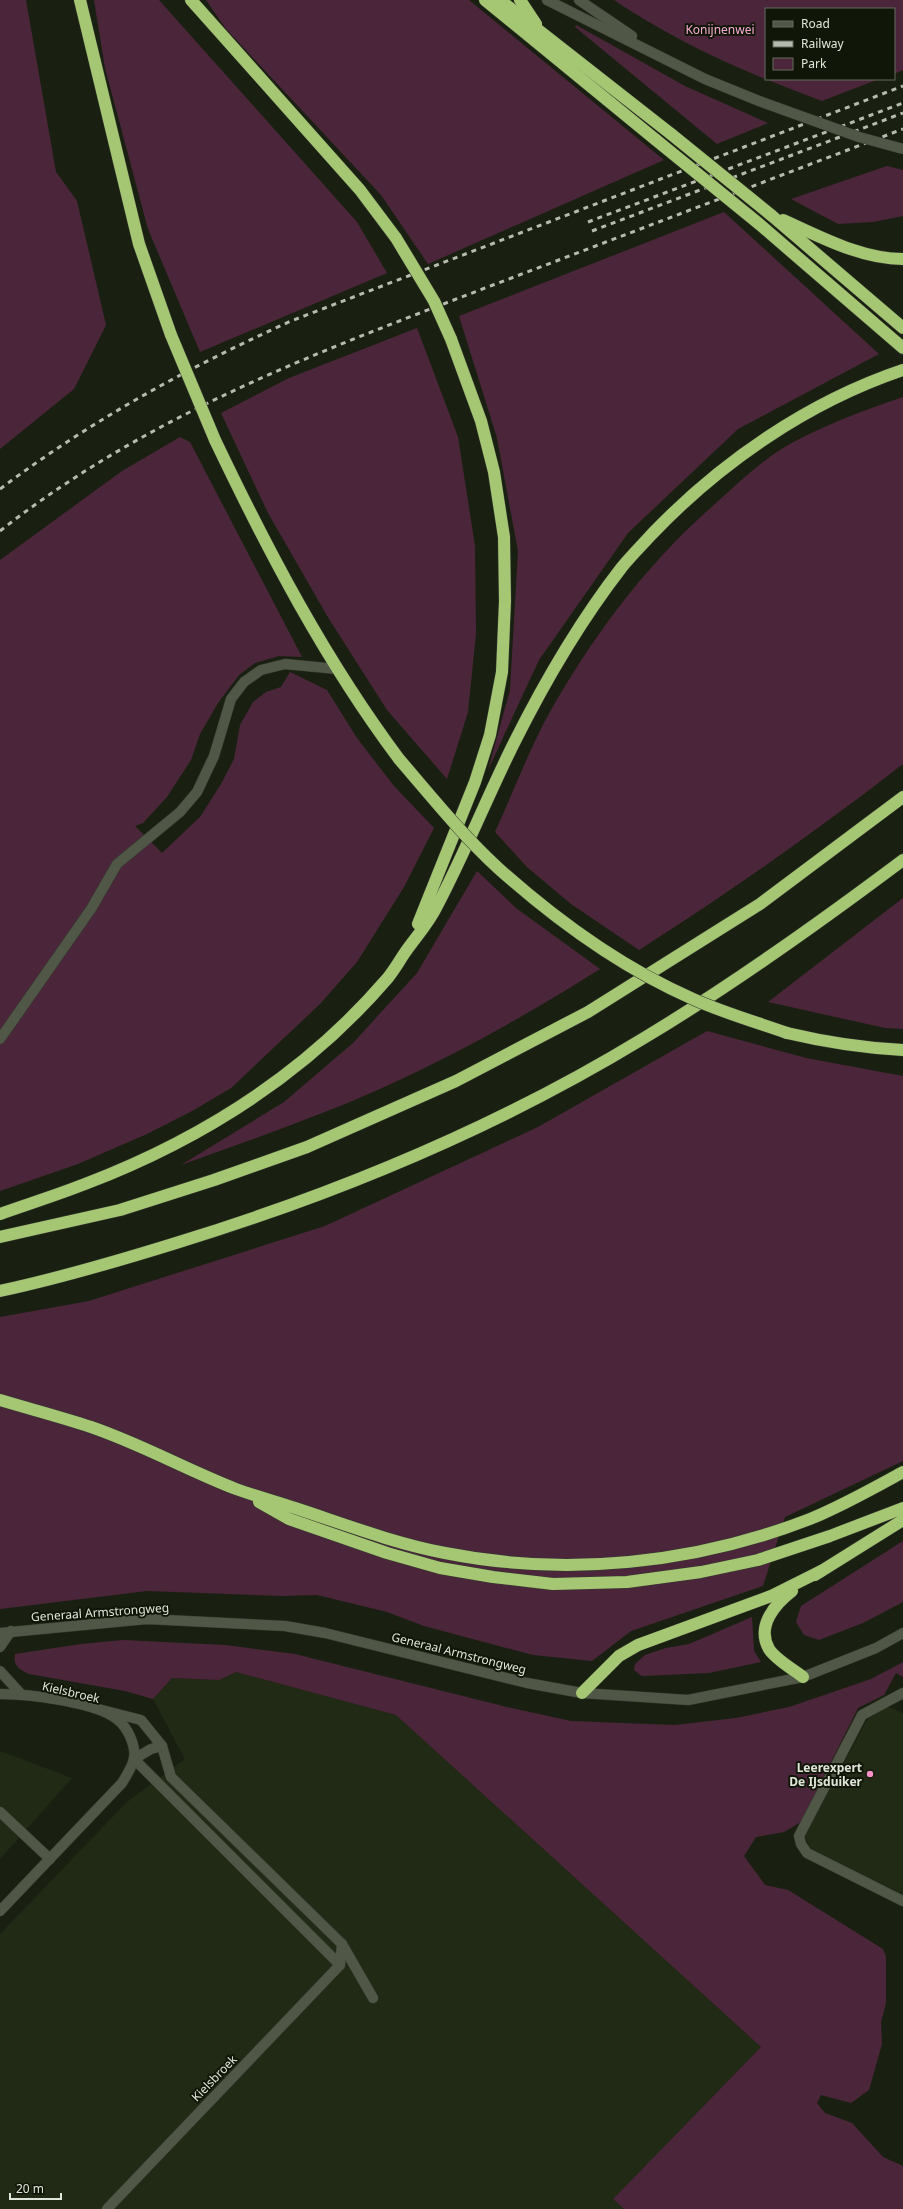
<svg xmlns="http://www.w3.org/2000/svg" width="903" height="2209" font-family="'Noto Sans',sans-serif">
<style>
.built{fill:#212a14}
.green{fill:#4b263a}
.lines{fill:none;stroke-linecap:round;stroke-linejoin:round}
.minor-casing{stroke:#353a31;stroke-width:11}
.highway-casing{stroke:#353a31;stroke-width:13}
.minor{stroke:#505746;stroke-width:10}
.highway{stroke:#a5c673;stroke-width:12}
.rail{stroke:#b6bbb0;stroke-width:3;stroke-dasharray:5 5;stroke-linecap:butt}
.minor-bridge-casing{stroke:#353a31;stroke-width:11;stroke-linecap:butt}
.highway-bridge-casing{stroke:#353a31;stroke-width:13;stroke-linecap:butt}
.minor-bridge{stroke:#505746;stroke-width:10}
.highway-bridge{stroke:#a5c673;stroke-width:12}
.poi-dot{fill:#f98fc9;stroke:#111708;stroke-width:1.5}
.labels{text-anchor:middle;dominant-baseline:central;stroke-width:4;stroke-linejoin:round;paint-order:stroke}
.park-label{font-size:12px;fill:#f8acd4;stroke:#111708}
.street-label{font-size:12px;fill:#e1e6db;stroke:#111708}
.poi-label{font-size:12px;font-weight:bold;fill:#e1e6db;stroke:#111708;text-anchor:end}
</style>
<rect width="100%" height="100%" fill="#1a2011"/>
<!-- built -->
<g class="built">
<path d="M236 1672 396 1715 761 2047 613 2199 624 2209H0V1934L127 1802 185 1759 153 1699 172 1678 219 1680Z"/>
<path d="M877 1702 903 1713V1894L812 1850 804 1835Z"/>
<path d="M0 1751 72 1778 0 1859Z"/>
</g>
<!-- green -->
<g class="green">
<path d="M0 0H26L56 172 77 201 106 325 74 389 0 449Z"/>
<path d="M94 0H159L357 222 387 273 200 352 148 229 105 68Z"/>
<path d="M206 0H469L664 160 428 264 381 195 226 29Z"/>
<path d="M614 0H903V70L894 74V9H766V79H879L822 101C749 74 679 44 614 0Z"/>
<path d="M576 25 685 86 768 123 717 144 575 27Z"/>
<path d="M887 166 903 170V216L873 222 838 224 791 199Z"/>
<path d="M724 212 879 354 738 429 628 533 539 660 488 770 510 690 518 551 497 438 459 316Z"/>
<path d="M417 328 458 437 475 546 476 633 468 712 447 779 387 710 329 619 268 513 221 413 289 378Z"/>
<path d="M903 397V764C818 830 730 892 639 950L571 904 527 867 495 832C512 795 527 755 546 719 591 638 646 564 716 503 737 484 759 463 783 448 821 426 862 411 903 397Z"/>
<path d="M180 437 190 442 302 657 279 656 255 663 239 675 218 703 200 734 191 760 167 797 143 823 135 826 162 853 200 817 221 784 234 759 240 725 253 702 266 692 281 687 290 672 327 690 357 738 394 786 434 828 404 887 357 962 320 1004 231 1088 194 1110 147 1134 78 1164 0 1191V560L122 471Z"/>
<path d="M477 871 516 908 600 969C534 1011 464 1050 393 1083 324 1115 252 1139 181 1165L284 1102 353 1043 417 973Z"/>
<path d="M903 898V1029L885 1028 768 1002Z"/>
<path d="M707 1031 806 1058 903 1076V1461L785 1517 763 1586 631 1631 592 1661 533 1655 424 1626 387 1612 317 1595 282 1596 147 1591 0 1609V1317L89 1301 325 1226 538 1127Z"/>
<path d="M903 1541V1602L863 1623 819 1640 804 1635 796 1622 801 1606Z"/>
<path d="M752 1617 754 1651 761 1662 709 1673 642 1676 634 1670 635 1664 645 1655 666 1648 689 1644Z"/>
<path d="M123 1640 225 1645 295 1654 507 1707 571 1721 675 1725 736 1718 789 1707 871 1679 903 1662V1677L896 1673 884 1695 858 1708 801 1822 784 1832 756 1837 744 1856 765 1885 788 1890 883 1949 886 1957V2003L881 2022 882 2044 869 2090 851 2103 821 2095 817 2103 825 2113 852 2123 883 2157 903 2166V2209H624L613 2199 761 2047 396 1715 236 1672 219 1680 172 1678 153 1699 125 1691 29 1674C19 1669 13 1666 15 1654L81 1644Z"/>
</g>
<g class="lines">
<defs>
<g id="minor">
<path d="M547 0 705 79 759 101"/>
<path d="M579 0 632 36"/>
<path d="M0 1039 91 909 117 864 180 812 197 792 214 756 231 699 244 682 261 670 285 664 337 669"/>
<path d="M0 1633 147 1619 285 1626 325 1633 527 1683 582 1693 688 1700 803 1677 876 1648 903 1633"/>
<path d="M0 1647 11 1631"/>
<path d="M0 1671 21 1694"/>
<path d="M903 1693 862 1715 799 1836 801 1844 807 1853 903 1901"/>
<path d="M0 1694C28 1694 98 1702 118 1720 128 1728 136 1746 134 1758 133 1766 126 1776 122 1783L0 1911"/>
<path d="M94 1708 141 1720 162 1746 171 1777 342 1944 373 1998"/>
<path d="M134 1759 340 1965"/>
<path d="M134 1759 151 1749 162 1746"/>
<path d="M0 1812 50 1859"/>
<path d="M107 2209 340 1965 342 1944"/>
</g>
<g id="highway">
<path d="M80 0 139 244 171 335"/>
<path d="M191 0 360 190 396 238"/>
<path d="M485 0 656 140"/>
<path d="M500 0 671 134"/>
<path d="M520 0 536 24"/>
<path d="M771 215 903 328"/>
<path d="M783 220C821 237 861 259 903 259"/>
<path d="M758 223 903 348"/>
<path d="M215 440C268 551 325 660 399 759"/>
<path d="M418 924 475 782 490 735 502 672 505 601 504 537 494 472 481 421 451 339"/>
<path d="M787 1033C825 1042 863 1048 903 1050"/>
<path d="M0 1214C28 1204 57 1195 85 1184 200 1140 305 1074 386 980 393 972 398 963 404 954 415 938 429 923 437 906 465 853 487 797 514 743 544 683 580 621 622 567 631 556 642 545 652 534 721 462 808 402 903 370"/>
<path d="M0 1237 120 1210 214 1180 307 1147 456 1081 588 1012 760 904 903 797"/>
<path d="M0 1291C60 1278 118 1261 176 1243 339 1193 498 1127 644 1038 734 984 819 923 903 860"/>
<path d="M0 1400C30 1409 61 1417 91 1427 141 1444 187 1470 236 1489 255 1496 275 1501 295 1508 344 1524 393 1543 445 1553 566 1577 694 1564 810 1519 842 1506 872 1489 903 1472"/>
<path d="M259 1502 289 1519 387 1553 440 1568 493 1577 553 1584 627 1582 701 1572 758 1560 830 1536 903 1508"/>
<path d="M815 1575 903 1520"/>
<path d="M792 1591C775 1604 756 1626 769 1649 776 1660 793 1669 803 1677"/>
<path d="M582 1693 619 1656 638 1645 771 1596 821 1571"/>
</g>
</defs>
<!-- minor casing -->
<use href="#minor" class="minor-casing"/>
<!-- highway casing -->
<use href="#highway" class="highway-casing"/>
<!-- minor -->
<use href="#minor" class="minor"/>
<!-- highway -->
<use href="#highway" class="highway"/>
<!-- rail -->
<g class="rail">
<path d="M588 222 903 103"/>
<path d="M592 231 903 113"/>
<path d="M0 489C92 420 187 368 291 321L903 86"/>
<path d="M0 531C149 414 318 352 493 285 630 233 766 181 903 129"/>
</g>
<defs>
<path id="minor-bridge" d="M759 101 859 137 903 149"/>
<g id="highway-bridge">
<path d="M671 134 771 215"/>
<path d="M656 140 758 223"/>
<path d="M396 238 434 301 451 339"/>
<path d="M171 335 215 440"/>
<path d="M399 759C431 796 462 835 498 868 556 920 622 968 693 999 724 1013 756 1022 787 1033"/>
</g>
</defs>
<!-- minor-bridge casing -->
<use href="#minor-bridge" class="minor-bridge-casing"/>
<!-- highway-bridge casing -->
<use href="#highway-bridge" class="highway-bridge-casing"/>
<!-- minor-bridge -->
<use href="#minor-bridge" class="minor-bridge"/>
<!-- highway-bridge -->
<use href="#highway-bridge" class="highway-bridge"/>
</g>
<!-- markers -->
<circle class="poi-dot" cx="870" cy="1774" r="4"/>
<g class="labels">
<!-- park labels -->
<g class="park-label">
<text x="720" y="29">Konijnenwei</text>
</g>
<!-- street labels -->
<g class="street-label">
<text transform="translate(100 1612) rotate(-4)">Generaal Armstrongweg</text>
<text transform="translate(459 1653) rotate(14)">Generaal Armstrongweg</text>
<text transform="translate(71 1692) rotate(13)">Kielsbroek</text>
<text transform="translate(214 2078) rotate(-46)">Kielsbroek</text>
</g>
<!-- poi labels -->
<g class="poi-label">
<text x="862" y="1767">Leerexpert<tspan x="862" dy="14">De IJsduiker</tspan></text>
</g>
</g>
<!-- legend -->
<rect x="765" y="8" width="130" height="72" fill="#111708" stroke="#646a5c"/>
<rect x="773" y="21" width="20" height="6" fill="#505746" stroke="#646a5c"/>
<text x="801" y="28" font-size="12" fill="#e1e6db">Road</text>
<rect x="773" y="41" width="20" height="6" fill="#b6bbb0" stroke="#646a5c"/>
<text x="801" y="48" font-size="12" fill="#e1e6db">Railway</text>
<rect x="773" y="58" width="20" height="12" fill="#4b263a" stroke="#646a5c"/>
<text x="801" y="68" font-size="12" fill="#e1e6db">Park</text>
<!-- scale -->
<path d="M10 2193v6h51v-6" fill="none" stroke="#e1e6db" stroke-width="2"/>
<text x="16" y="2193" font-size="12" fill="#e1e6db" stroke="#111708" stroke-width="3" paint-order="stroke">20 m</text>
</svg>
